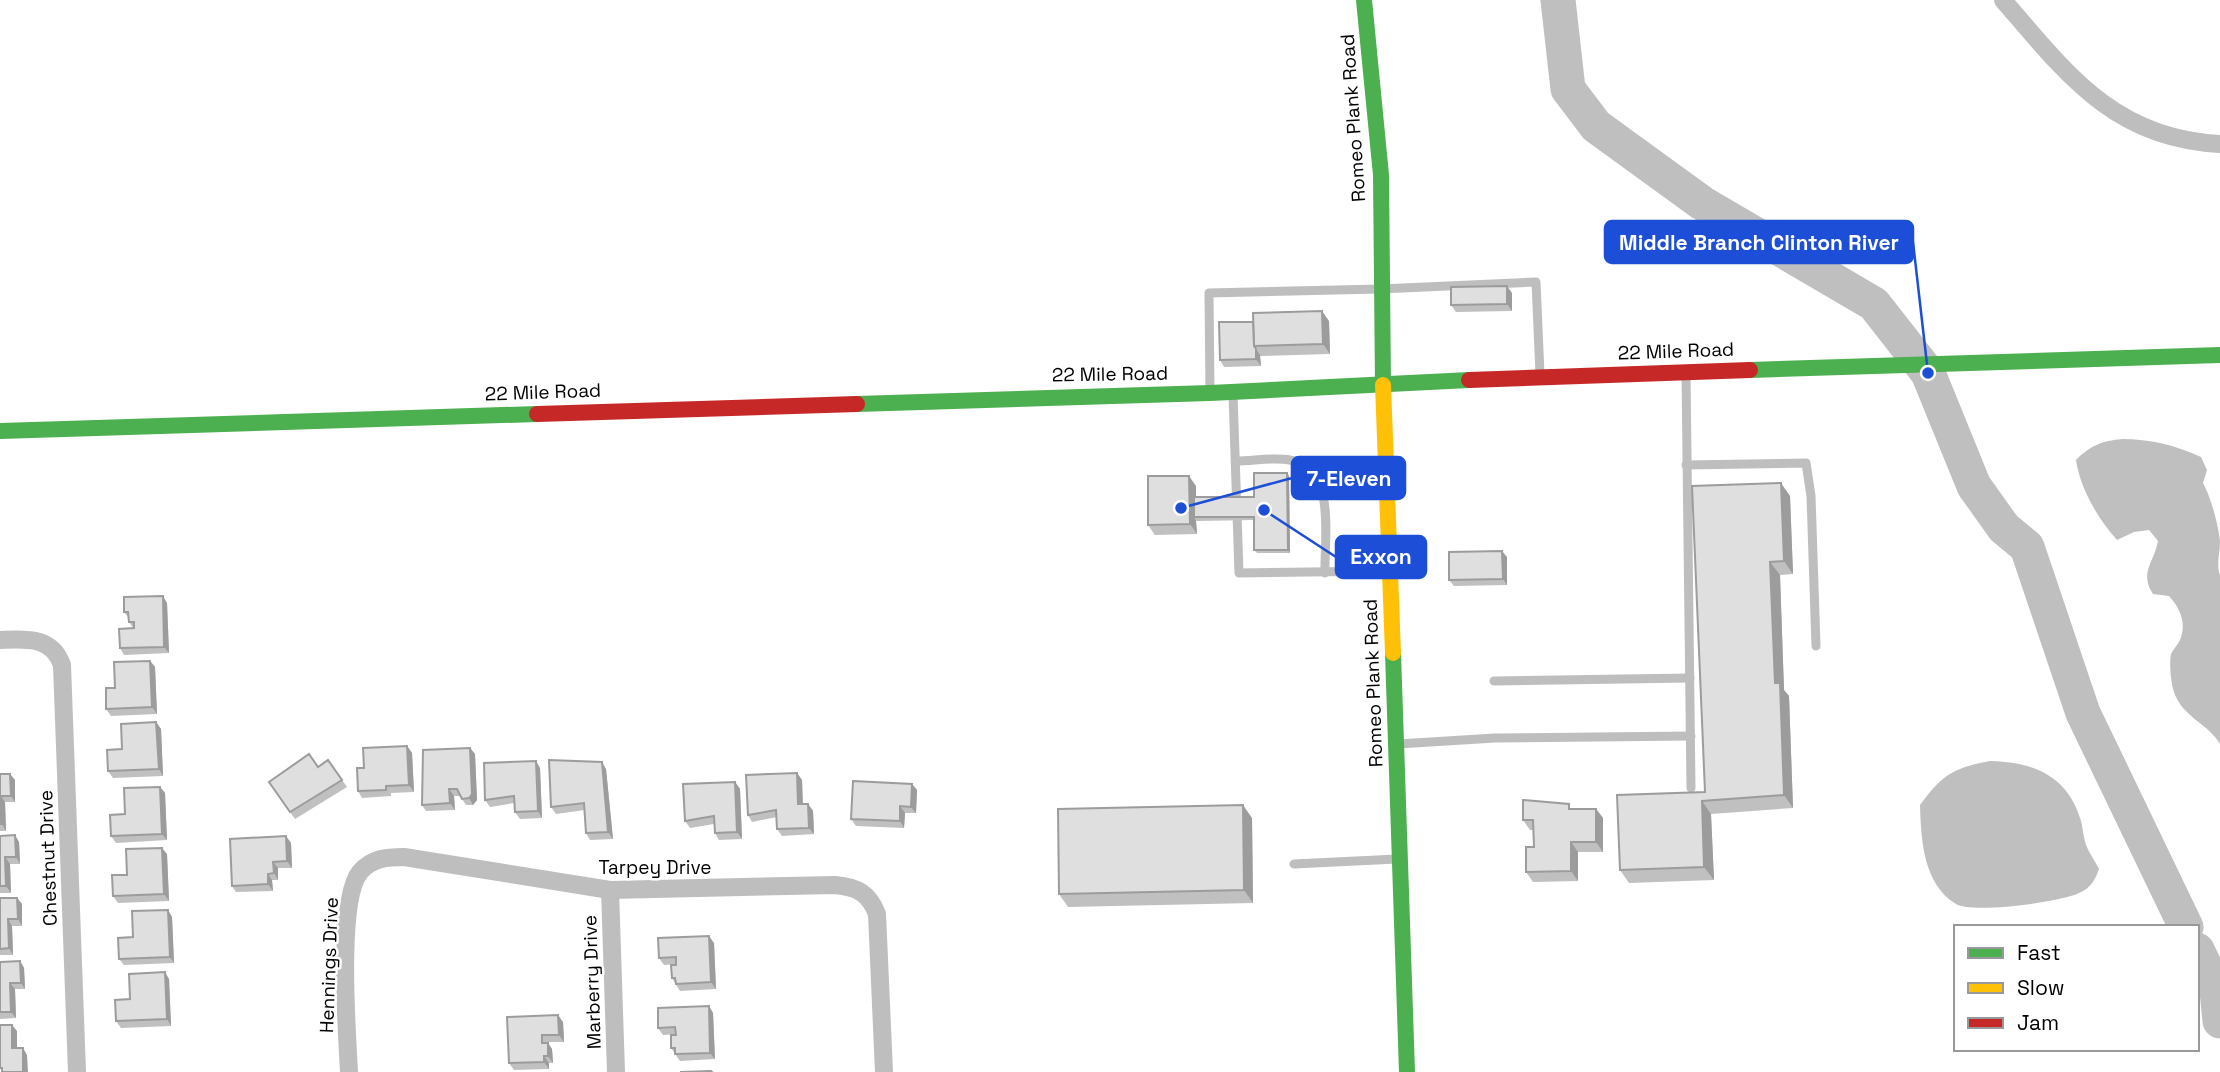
<svg xmlns="http://www.w3.org/2000/svg" width="2220" height="1072" font-family="'Space Grotesk',sans-serif">
<style>
.water{fill:#bfbfbf}
.lines{fill:none;stroke-linecap:round;stroke-linejoin:round}
.river{stroke:#bfbfbf;stroke-width:35}
.lane{stroke:#bebebe;stroke-width:9}
.street{stroke:#bebebe;stroke-width:18}
.fast{stroke:#4caf50;stroke-width:16}
.slow{stroke:#ffc107;stroke-width:16}
.jam{stroke:#c62828;stroke-width:16}
.wall{fill:#c0c0c0}
.shaded-wall{fill:#9c9c9c}
.building{fill:#dfdfdf;stroke:#9c9c9c;stroke-width:2}
.labels{text-anchor:middle;dominant-baseline:central;stroke-width:5;stroke-linejoin:round;paint-order:stroke}
.street-label{font-size:19px;fill:#000;stroke:#fff}
.leader{fill:none;stroke:#1d4ed8;stroke-width:2.5}
.callout-dot{fill:#1d4ed8;stroke:#fff;stroke-width:2.5}
.callout{fill:#1d4ed8;stroke:#1d4ed8;stroke-width:2.5}
.callout-label{font-size:21px;text-anchor:middle;font-weight:bold;fill:#fff}
</style>
<rect width="100%" height="100%" fill="#fff"/>
<!-- water -->
<g class="water">
<path d="M2122 439C2150 439 2175 445 2201 457L2207 470 2203 483C2210 495 2219 526 2220 542 2220 554 2216 564 2220 575V744C2208 723 2183 718 2174 692 2171 683 2169 664 2171 654 2173 649 2178 645 2180 640 2187 623 2180 608 2169 596L2153 594C2139 572 2154 563 2158 541L2149 530 2134 532 2117 540C2098 519 2080 488 2076 460 2091 445 2102 441 2122 439Z"/>
<path d="M1990 761C2031 762 2066 774 2080 818 2083 826 2083 836 2086 845 2089 853 2095 861 2099 869 2095 880 2091 888 2079 893 2061 902 1972 914 1956 904 1923 884 1921 839 1920 805 1942 775 1953 768 1990 761Z"/>
</g>
<g class="lines">
<!-- river -->
<g class="river">
<path d="M1558 0 1568 89 1596 126 1702 203 1874 304 1928 373 1974 486 2004 528 2027 547 2083 713 2186 927"/>
<path d="M2197 950 2217 991 2220 1021"/>
</g>
<!-- lane -->
<g class="lane">
<path d="M1686 373 1691 788"/>
<path d="M1210 391 1209 293 1380 289 1536 282 1540 374"/>
<path d="M1233 394 1239 573 1388 571"/>
<path d="M1236 461C1253 461 1273 457 1290 460 1337 467 1324 539 1325 573"/>
<path d="M1686 465 1806 463 1811 496 1816 646"/>
<path d="M1494 681 1690 678"/>
<path d="M1398 744 1495 738 1691 736"/>
<path d="M1294 864 1397 859"/>
</g>
<!-- street -->
<g class="street">
<path d="M2003 0C2066 73 2114 139 2220 144"/>
<path d="M0 640C26 639 52 636 62 665L77 1072"/>
<path d="M610 890 616 1072"/>
<path d="M349 1072C347 1032 337 900 360 872 372 858 387 857 404 857L610 890 835 885C857 887 869 893 877 914L884 1072"/>
</g>
<!-- fast -->
<g class="fast">
<path d="M1364 0 1381 175 1383 385"/>
<path d="M1750 370 2220 355"/>
<path d="M857 404 1210 393 1469 380"/>
<path d="M0 431 537 414"/>
<path d="M1393 653 1407 1072"/>
</g>
<!-- slow -->
<path class="slow" d="M1383 385 1393 653"/>
<!-- jam -->
<g class="jam">
<path d="M1469 380 1750 370"/>
<path d="M537 414 857 404"/>
</g>
</g>
<!-- wall -->
<g class="wall">
<path d="M1512 293V311L1456 312 1451 305Z"/>
<path d="M1329 321 1330 354 1260 356 1261 366 1224 367 1220 360 1253 322Z"/>
<path d="M1289 476 1290 553H1257L1254 550V520L1196 521 1197 534 1155 535 1148 525 1196 486V497H1254Z"/>
<path d="M1790 496 1793 574 1780 575 1784 690 1789 696 1793 808 1711 814 1714 880 1629 883 1620 870 1705 792Z"/>
<path d="M1507 557V585L1454 586 1449 580Z"/>
<path d="M167 603 169 653 124 655 120 648 133 628 129 622 128 617 124 612Z"/>
<path d="M150 661 155 667 157 714 111 716 106 709 115 688Z"/>
<path d="M156 722 161 729 163 776 113 778 108 771 122 749Z"/>
<path d="M407 746 412 753 414 792 391 793V796L362 798 358 791 364 768Z"/>
<path d="M470 748 475 754 477 800 473 805H466L460 796H454L455 810 426 811 422 805Z"/>
<path d="M328 760 347 787 295 819 269 782 318 767Z"/>
<path d="M540 768 542 818 520 819 515 812 514 803 490 807 485 800Z"/>
<path d="M606 769 613 839 590 840 586 833 585 810 556 814 551 807Z"/>
<path d="M797 773 802 780 803 804H808L813 811 814 834 782 836 777 829V817L752 822 748 815Z"/>
<path d="M0 774H10L15 780V802H5L6 831H0Z"/>
<path d="M735 782 740 789 742 839 719 840 715 833 714 824 690 828 685 821Z"/>
<path d="M912 784 917 790 916 813H905L904 828 856 826 851 819Z"/>
<path d="M160 787 165 793 167 840 116 843 111 836Z"/>
<path d="M1573 809H1596L1603 818V852H1578V881L1533 882 1526 872 1534 847 1533 830H1530L1523 820Z"/>
<path d="M1252 818 1253 903 1068 907 1059 894Z"/>
<path d="M0 836 19 842 20 864H10L11 893H0Z"/>
<path d="M291 843 292 868H278V880H272L273 891 236 892 232 886Z"/>
<path d="M167 854 169 901 118 903 113 896 127 875Z"/>
<path d="M0 898H17L22 904V926H12L13 955H0Z"/>
<path d="M172 917 174 963 124 965 119 959 133 937Z"/>
<path d="M714 943 716 989 680 991 672 978 676 964 664 965 659 958Z"/>
<path d="M20 961 24 968 25 989H15L16 1018 0 1019V962Z"/>
<path d="M169 979 171 1026 121 1028 116 1021 130 999Z"/>
<path d="M709 1006 713 1013 715 1059 680 1061 671 1048 676 1034 663 1035 658 1028Z"/>
<path d="M507 1017 563 1022 564 1042H547L552 1049 553 1063H549V1069L514 1070 509 1063Z"/>
</g>
<!-- shaded-wall -->
<g class="shaded-wall">
<path d="M1507 286 1512 293V311L1507 304Z"/>
<path d="M1322 311 1329 321 1330 354 1323 344Z"/>
<path d="M1256 349 1260 355 1261 366 1256 359Z"/>
<path d="M1287 473 1289 476 1290 553 1288 550Z"/>
<path d="M1189 476 1196 486V517H1194L1196 521 1197 534 1190 524Z"/>
<path d="M1781 483 1790 496 1793 574 1784 561Z"/>
<path d="M1502 551 1507 557V585L1503 579Z"/>
<path d="M1770 562 1780 575 1784 690 1789 696 1793 808 1784 795 1775 683Z"/>
<path d="M163 596 167 603 169 653 164 647Z"/>
<path d="M150 661 155 667 157 714 152 707Z"/>
<path d="M156 722 161 729 163 776 159 769Z"/>
<path d="M407 746 412 753 414 792 409 785Z"/>
<path d="M470 748 475 754 477 800 473 805 469 798Z"/>
<path d="M536 761 540 768 542 818 538 811Z"/>
<path d="M602 762 606 769 613 839 608 832Z"/>
<path d="M797 773 802 780 803 811 798 804Z"/>
<path d="M10 774 15 780V802L11 796Z"/>
<path d="M735 782 740 789 742 839 737 832Z"/>
<path d="M912 784 917 790 916 813 911 807Z"/>
<path d="M160 787 165 793 167 840 162 834Z"/>
<path d="M449 789 454 796 455 810 450 803Z"/>
<path d="M1 796 5 802 6 831 2 824Z"/>
<path d="M1702 801 1711 814 1714 880 1704 867Z"/>
<path d="M808 804 813 811 814 834 809 828Z"/>
<path d="M1243 805 1252 818 1253 903 1244 890Z"/>
<path d="M900 806 905 813 904 828 900 821Z"/>
<path d="M1596 809 1603 818V852L1596 842Z"/>
<path d="M15 835 19 842 20 864 16 857Z"/>
<path d="M286 836 291 843 292 868 287 861Z"/>
<path d="M1571 842 1578 852V881L1571 871Z"/>
<path d="M162 848 167 854 169 901 164 894Z"/>
<path d="M5 857 10 864 11 893 6 886Z"/>
<path d="M273 862 278 868V880L274 873Z"/>
<path d="M268 874 272 880 273 891 268 884Z"/>
<path d="M17 898 22 904V926L18 919Z"/>
<path d="M168 910 172 917 174 963 170 957Z"/>
<path d="M8 919 12 926 13 955 9 948Z"/>
<path d="M709 936 714 943 716 989 711 982Z"/>
<path d="M20 961 24 968 25 989 21 983Z"/>
<path d="M165 972 169 979 171 1026 167 1019Z"/>
<path d="M10 983 15 989 16 1018 11 1012Z"/>
<path d="M709 1006 713 1013 715 1059 710 1053Z"/>
<path d="M558 1015 563 1022 564 1042 559 1035Z"/>
<path d="M12 1025 17 1031V1055L12 1048Z"/>
<path d="M548 1043 552 1049 553 1063 548 1056Z"/>
<path d="M23 1048 27 1055 28 1072H24Z"/>
<path d="M544 1056 549 1063V1069L544 1062Z"/>
</g>
<!-- building -->
<g class="building">
<path d="M1507 286V304L1451 305V287Z"/>
<path d="M1322 311 1323 344 1254 346 1253 313Z"/>
<path d="M1219 322H1253L1254 346 1256 349V359L1220 360Z"/>
<path d="M1254 473H1287L1288 550H1254V517H1194V497H1254Z"/>
<path d="M1148 476H1189L1190 524 1148 525Z"/>
<path d="M1781 483 1784 561 1770 562 1775 683H1780L1784 795 1702 801 1704 867 1620 870 1617 795 1705 792 1692 486Z"/>
<path d="M1502 551 1503 579 1449 580V552Z"/>
<path d="M163 596 164 647 120 648 119 629 134 628V622H129L128 612H124V597Z"/>
<path d="M150 661 152 707 106 709V688H115L114 662Z"/>
<path d="M156 722 159 769 108 771 107 750 122 749 121 724Z"/>
<path d="M407 746 409 785 386 786V790L358 791 357 768H364L363 748Z"/>
<path d="M470 748 472 794 469 798 462 799 457 789H449L450 803 422 805 423 750Z"/>
<path d="M309 754 318 767 328 760 342 780 290 812 269 782Z"/>
<path d="M549 760 602 762 608 832 586 833 584 803 551 807Z"/>
<path d="M536 761 538 811 515 812 514 796 485 800 484 763Z"/>
<path d="M797 773 798 804H808L809 828 777 829 776 810 748 815 746 775Z"/>
<path d="M0 774H10L11 796H1L2 824H0Z"/>
<path d="M853 781 912 784 911 807 900 806V821L851 819Z"/>
<path d="M735 782 737 832 715 833 714 816 685 821 683 784Z"/>
<path d="M160 787 162 834 111 836 110 815 125 814 124 788Z"/>
<path d="M1523 800 1569 804V809H1596V842H1571V871L1526 872V847H1534L1533 820H1523Z"/>
<path d="M1243 805 1244 890 1059 894 1058 809Z"/>
<path d="M15 835 16 857H5L6 886H0V836Z"/>
<path d="M286 836 287 861 273 862 274 873 268 874V884L232 886 230 839Z"/>
<path d="M162 848 164 894 113 896 112 875H127L126 849Z"/>
<path d="M0 898H17L18 919H8L9 948 0 949Z"/>
<path d="M168 910 170 957 119 959 118 938 133 937 132 911Z"/>
<path d="M709 936 711 982 676 984 675 978H672L671 965H676V957L659 958 658 938Z"/>
<path d="M20 961 21 983H10L11 1012H0V962Z"/>
<path d="M165 972 167 1019 116 1021 115 1000 130 999 129 974Z"/>
<path d="M709 1006 710 1053 675 1054V1048H671V1035H676L675 1027 658 1028V1008Z"/>
<path d="M558 1015 559 1035H542V1043H548V1056H544V1062L509 1063 507 1017Z"/>
<path d="M0 1025H12V1048H23V1072H2V1068H0Z"/>
<path d="M711 1071 712 1072H680Z"/>
</g>
<g class="labels">
<!-- street labels -->
<g class="street-label">
<text transform="translate(1353 118) rotate(-94)">Romeo Plank Road</text>
<text transform="translate(1676 351) rotate(-2)">22 Mile Road</text>
<text transform="translate(1110 374) rotate(-1)">22 Mile Road</text>
<text transform="translate(543 392) rotate(-2)">22 Mile Road</text>
<text transform="translate(1373 683) rotate(-92)">Romeo Plank Road</text>
<text transform="translate(48 858) rotate(-92)">Chestnut Drive</text>
<text x="655" y="867">Tarpey Drive</text>
<text transform="translate(329 965) rotate(-88)">Hennings Drive</text>
<text transform="translate(592 982) rotate(-92)">Marberry Drive</text>
</g>
</g>
<!-- callouts -->
<path class="leader" d="M1928 373L1913 242M1181 508L1292 478M1264 510L1336 557"/>
<g class="callout-dot">
<circle cx="1928" cy="373" r="7"/>
<circle cx="1181" cy="508" r="7"/>
<circle cx="1264" cy="510" r="7"/>
</g>
<g class="callout">
<rect x="1605" y="221" width="308" height="42" rx="7"/>
<rect x="1292" y="457" width="113" height="42" rx="7"/>
<rect x="1336" y="536" width="90" height="42" rx="7"/>
</g>
<g class="callout-label">
<text x="1759" y="250">Middle Branch Clinton River</text>
<text x="1349" y="486">7-Eleven</text>
<text x="1381" y="564">Exxon</text>
</g>
<!-- legend -->
<rect x="1954" y="925" width="245" height="126" fill="#ffffff" stroke="#999999" stroke-width="2"/>
<rect x="1968" y="948" width="35" height="10" fill="#4caf50" stroke="#999999" stroke-width="2"/>
<text x="2017" y="960" font-size="21" fill="#000000">Fast</text>
<rect x="1968" y="983" width="35" height="10" fill="#ffc107" stroke="#999999" stroke-width="2"/>
<text x="2017" y="995" font-size="21" fill="#000000">Slow</text>
<rect x="1968" y="1018" width="35" height="10" fill="#c62828" stroke="#999999" stroke-width="2"/>
<text x="2017" y="1030" font-size="21" fill="#000000">Jam</text>
</svg>
